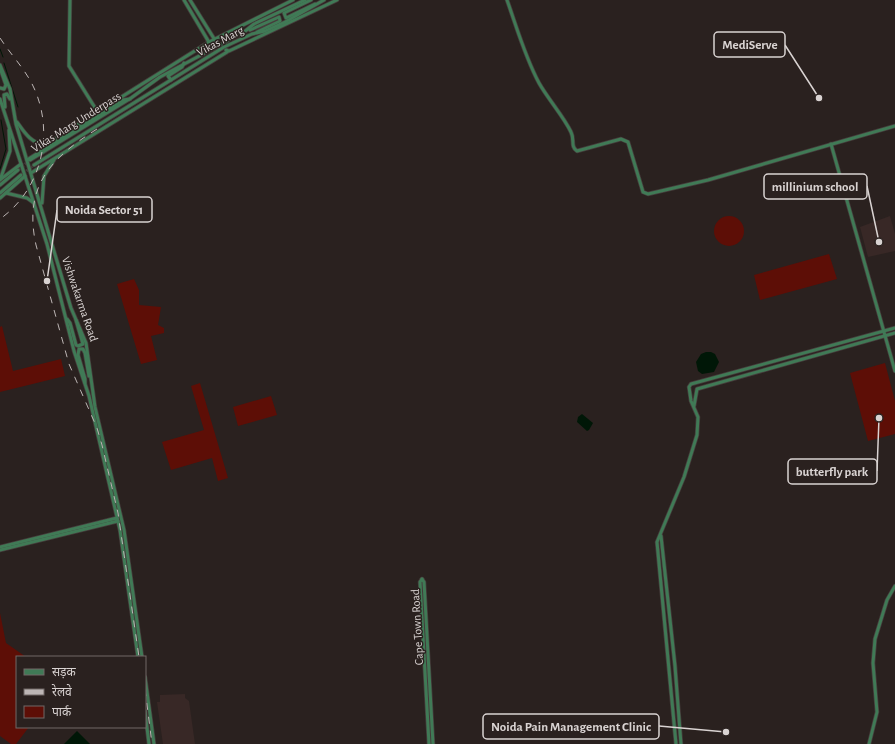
<svg xmlns="http://www.w3.org/2000/svg" width="895" height="744" font-family="'Alegreya Sans','Noto Sans Devanagari',sans-serif">
<style>
.built{fill:#382826}
.green{fill:#5d0e06}
.water{fill:#001707}
.lines{fill:none;stroke-linecap:round;stroke-linejoin:round}
.stream{stroke:#001707;stroke-width:1}
.secondary-tunnel{stroke:#443c3a;stroke-width:3;stroke-dasharray:3 1.5;stroke-linecap:butt}
.secondary-casing{stroke:#463d3c;stroke-width:4.5}
.secondary{stroke:#407a56;stroke-width:3}
.rail{stroke:#bdb6b5;stroke-width:1;stroke-dasharray:7 7;stroke-linecap:butt}
.labels{text-anchor:middle;dominant-baseline:central;stroke-width:3;stroke-linejoin:round;paint-order:stroke}
.street-label{font-size:12px;fill:#d9d3d2;stroke:#2a211f}
.leader{fill:none;stroke:#d9d3d2;stroke-width:1.5}
.callout-dot{fill:#d9d3d2;stroke:#2a211f;stroke-width:1.5}
.callout{fill:#2a211f;stroke:#d9d3d2;stroke-width:1.5}
.callout-label{font-size:13px;text-anchor:middle;font-weight:bold;fill:#d9d3d2}
</style>
<rect width="100%" height="100%" fill="#2a211f"/>
<!-- built -->
<g class="built">
<path d="M890 216 895 234V251L868 257 860 227Z"/>
<path d="M185 694V698L189 701 195 744H163L157 702H160V695Z"/>
</g>
<!-- green -->
<g class="green">
<circle cx="729" cy="231" r="15"/>
<path d="M829 254 837 279 760 300 754 275Z"/>
<path d="M134 279 139 290V305L161 307 158 325 164 328V333L151 336 157 360 141 364 117 284Z"/>
<path d="M2 326 13 371 61 359 65 376 0 392V327Z"/>
<path d="M885 363 895 401V434L868 441 850 373Z"/>
<path d="M200 383 228 478 218 481 212 458 171 470 162 442 204 430 191 386Z"/>
<path d="M271 396 277 415 238 426 233 407Z"/>
<path d="M0 613 6 643 26 657H17V727H29L16 744H11L0 736Z"/>
</g>
<!-- water -->
<g class="water">
<path d="M706 352H711L715 354 719 362 714 372 702 374 698 371 696 362 701 354Z"/>
<path d="M582 414 593 423 589 430 587 431 577 422 578 417Z"/>
<path d="M77 731 90 744H64Z"/>
</g>
<g class="lines">
<!-- stream -->
<g class="stream">
<path d="M0 49 3 57"/>
<path d="M4 63 18 107"/>
<path d="M0 169 6 149 1 120"/>
</g>
<!-- secondary-tunnel -->
<g class="secondary-tunnel">
<path d="M18 170 30 160"/>
<path d="M23 174 34 165"/>
</g>
<defs>
<g id="secondary">
<path d="M70 0 69 66 97 111"/>
<path d="M184 0 213 49"/>
<path d="M190 0 218 45"/>
<path d="M311 0 284 13 286 18 315 4"/>
<path d="M507 0C517 28 525 57 539 83 548 99 564 117 571 132 575 140 570 146 577 151L621 139 628 142 643 192 648 194 708 180 895 126"/>
<path d="M250 30 279 17 280 21 257 32"/>
<path d="M226 50 229 51 337 0"/>
<path d="M0 65 10 89 16 124 71 308 86 343 95 407 124 530 142 657"/>
<path d="M171 80 168 76 182 67 184 63"/>
<path d="M0 88 4 89 6 85 0 68"/>
<path d="M0 99 47 244 74 351 89 396 120 530 138 657"/>
<path d="M5 107 4 95 7 94 10 99"/>
<path d="M17 122C24 132 32 145 46 144"/>
<path d="M831 144 895 371"/>
<path d="M45 145 209 42 293 0"/>
<path d="M27 160 123 100 130 99"/>
<path d="M30 160 131 98 160 77 244 32 254 24 305 0"/>
<path d="M34 165 224 47 252 34 265 31 285 22 324 0"/>
<path d="M31 173 227 52"/>
<path d="M1 179 21 164"/>
<path d="M0 180 10 151 9 130"/>
<path d="M0 185 18 170"/>
<path d="M0 193 21 175"/>
<path d="M6 193 27 198 34 203"/>
<path d="M0 198 25 176"/>
<path d="M42 203 44 176 54 160"/>
<path d="M67 319 70 323 76 345 78 346 83 344 76 320"/>
<path d="M85 383V379L78 355 79 349H83L85 353 89 376"/>
<path d="M694 406 697 389 895 333"/>
<path d="M661 536 675 666 681 744"/>
<path d="M0 547 117 518"/>
<path d="M0 550 118 521"/>
<path d="M422 579 420 582 429 744"/>
<path d="M422 579 424 582 433 744"/>
<path d="M145 677 154 744"/>
<path d="M145 711 149 744"/>
<path d="M676 744 657 542 684 477 697 435 698 417 691 401 689 387 691 384 895 328"/>
<path d="M869 744 877 712 873 663 875 639 887 600 895 586"/>
</g>
</defs>
<!-- secondary casing -->
<use href="#secondary" class="secondary-casing"/>
<!-- secondary -->
<use href="#secondary" class="secondary"/>
<!-- rail -->
<g class="rail">
<path d="M0 38C11 55 26 70 34 88 55 134 41 190 0 219"/>
<path d="M97 129C51 158 23 186 36 245L69 364 97 428 102 445 118 513 139 657"/>
<path d="M145 689 152 744"/>
</g>
</g>
<g class="labels">
<!-- street labels -->
<g class="street-label">
<text transform="translate(220 41) rotate(-28)">Vikas Marg</text>
<text transform="translate(76 122) rotate(-32)">Vikas Marg Underpass</text>
<text transform="translate(80 299) rotate(71)">Vishwakarma Road</text>
<text transform="translate(417 627) rotate(-93)">Cape Town Road</text>
</g>
</g>
<!-- callouts -->
<path class="leader" d="M819 98L785 45M879 242L867 186M47 281L57 210M879 418L877 471M726 732L659 726"/>
<g class="callout-dot">
<circle cx="819" cy="98" r="4"/>
<circle cx="879" cy="242" r="4"/>
<circle cx="47" cy="281" r="4"/>
<circle cx="879" cy="418" r="4"/>
<circle cx="726" cy="732" r="4"/>
</g>
<g class="callout">
<rect x="714" y="32" width="71" height="25" rx="4"/>
<rect x="764" y="174" width="103" height="25" rx="4"/>
<rect x="57" y="197" width="95" height="25" rx="4"/>
<rect x="788" y="459" width="89" height="25" rx="4"/>
<rect x="483" y="714" width="176" height="25" rx="4"/>
</g>
<g class="callout-label">
<text x="750" y="49">MediServe</text>
<text x="815" y="191">millinium school</text>
<text x="104" y="214">Noida Sector 51</text>
<text x="832" y="476">butterfly park</text>
<text x="571" y="731">Noida Pain Management Clinic</text>
</g>
<!-- legend -->
<rect x="16" y="656" width="130" height="72" fill="#2a211f" stroke="#706867"/>
<rect x="24" y="669" width="20" height="6" fill="#407a56" stroke="#706867"/>
<text x="52" y="676" font-size="12" fill="#d9d3d2">सड़क</text>
<rect x="24" y="689" width="20" height="6" fill="#bdb6b5" stroke="#706867"/>
<text x="52" y="696" font-size="12" fill="#d9d3d2">रेलवे</text>
<rect x="24" y="706" width="20" height="12" fill="#5d0e06" stroke="#706867"/>
<text x="52" y="716" font-size="12" fill="#d9d3d2">पार्क</text>
</svg>
